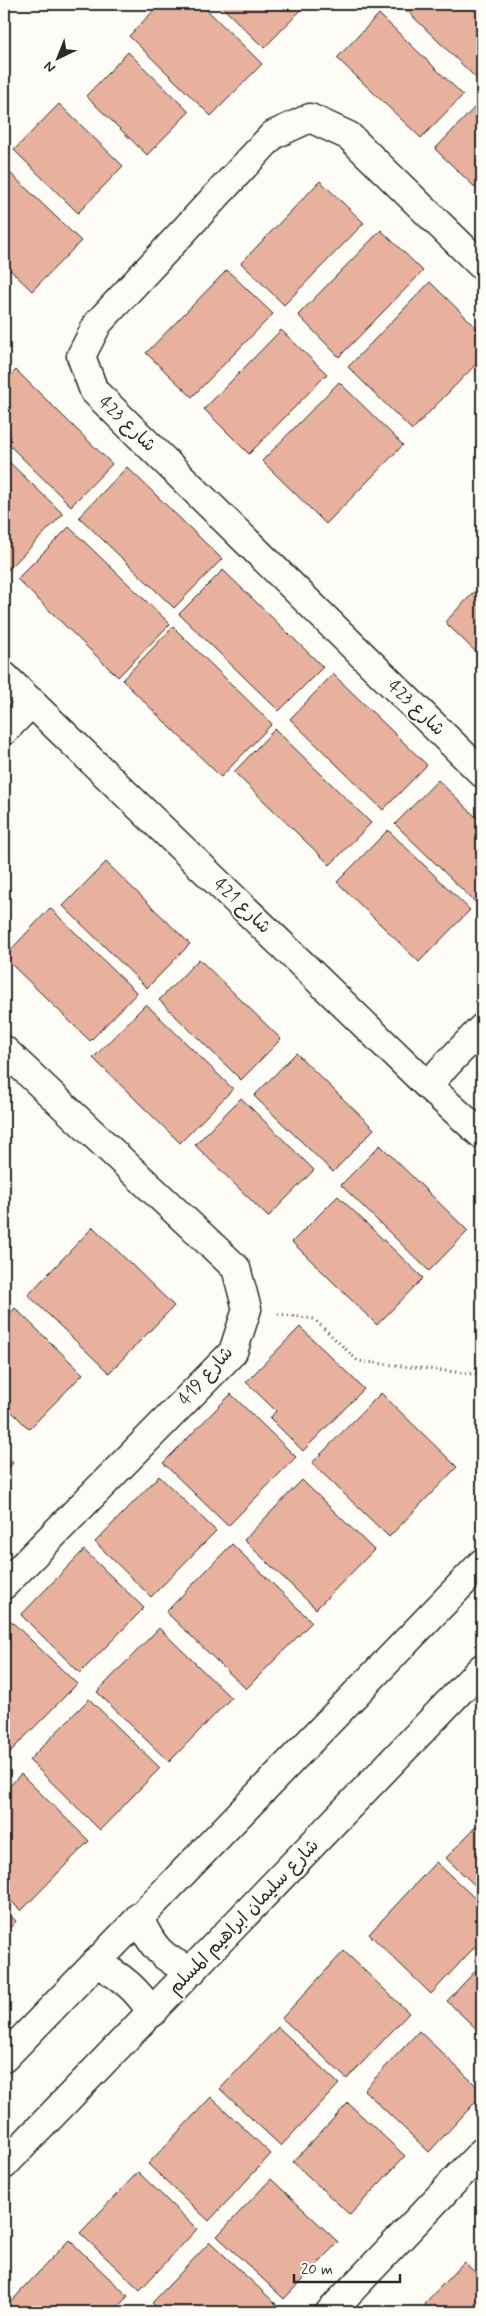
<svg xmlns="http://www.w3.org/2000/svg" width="486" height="2316" font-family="Mynerve,'Playpen Sans Arabic',sans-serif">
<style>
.building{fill:#e8b19d;stroke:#2b2b2b}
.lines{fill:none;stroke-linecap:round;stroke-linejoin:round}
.minor-casing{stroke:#2b2b2b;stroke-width:31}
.tertiary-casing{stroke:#2b2b2b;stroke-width:31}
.path{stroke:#2b2b2b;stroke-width:3;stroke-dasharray:1 4;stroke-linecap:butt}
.minor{stroke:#fdfcf7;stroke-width:28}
.tertiary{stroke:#fdfcf7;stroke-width:28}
.labels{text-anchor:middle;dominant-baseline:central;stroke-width:4;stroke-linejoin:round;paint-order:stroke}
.street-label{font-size:18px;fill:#2b2b2b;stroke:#fdfcf7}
</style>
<rect width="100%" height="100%" fill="#fdfcf7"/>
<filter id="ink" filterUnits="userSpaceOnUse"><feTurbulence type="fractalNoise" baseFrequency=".02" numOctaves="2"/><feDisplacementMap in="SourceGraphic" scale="10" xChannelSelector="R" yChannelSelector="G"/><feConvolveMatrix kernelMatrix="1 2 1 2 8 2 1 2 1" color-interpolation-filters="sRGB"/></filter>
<g filter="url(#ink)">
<!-- building -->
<g class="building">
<path d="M160 4H201L262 64 211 116 129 36Z"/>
<path d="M219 4H303L305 6 264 48Z"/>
<path d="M400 4H482V70L475 77Z"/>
<path d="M379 14 463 95 421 138 337 58Z"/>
<path d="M128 52 189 112 147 155 86 96Z"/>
<path d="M59 104 123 166 78 213 14 150Z"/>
<path d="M477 105 482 110V194L435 149Z"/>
<path d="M4 167 81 241 32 291 4 264Z"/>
<path d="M320 181 364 223 284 305 241 263Z"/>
<path d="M381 230 423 271 339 357 298 315Z"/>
<path d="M227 270 273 314 192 397 146 353Z"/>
<path d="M430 282 482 333V358L412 430 348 367Z"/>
<path d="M281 330 327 374 249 454 204 409Z"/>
<path d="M16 370 112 464 71 506 4 440V382Z"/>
<path d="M339 382 403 445 326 524 262 461Z"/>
<path d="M4 457 63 514 8 570 4 566Z"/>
<path d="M127 467 222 559 174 608 79 517Z"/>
<path d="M69 527 170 624 118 677 17 579Z"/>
<path d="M223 570 323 667 279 711 179 614Z"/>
<path d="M482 584V658L445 622Z"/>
<path d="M173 627 272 724 221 777 122 680Z"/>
<path d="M333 674 427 765 383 810 290 719Z"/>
<path d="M275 729 371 823 330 865 234 772Z"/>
<path d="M438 780 482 823V898L477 904 395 824Z"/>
<path d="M388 830 470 910 419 962 337 882Z"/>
<path d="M106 862 190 944 147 988 63 906Z"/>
<path d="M50 908 137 993 90 1041 4 957Z"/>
<path d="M199 959 281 1039 241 1080 159 1000Z"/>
<path d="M146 1004 233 1089 180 1143 93 1058Z"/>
<path d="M296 1053 374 1129 333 1172 254 1096Z"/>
<path d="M241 1098 314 1170 268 1217 195 1145Z"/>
<path d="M380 1145 468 1231 429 1271 341 1185Z"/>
<path d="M338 1196 423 1278 377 1325 292 1242Z"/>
<path d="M93 1227 174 1306 109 1373 28 1295Z"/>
<path d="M15 1308 83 1374 29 1429 4 1404V1320Z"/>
<path d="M300 1327 364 1389 303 1451 270 1418 276 1411 246 1382Z"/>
<path d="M381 1393 457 1467 389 1537 312 1463Z"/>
<path d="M231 1394 296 1457 228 1526 163 1463Z"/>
<path d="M4 1454 13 1463 4 1473Z"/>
<path d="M159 1476 216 1531 151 1597 95 1542Z"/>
<path d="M302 1480 374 1550 316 1609 244 1540Z"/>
<path d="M232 1544 312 1622 246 1689 166 1612Z"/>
<path d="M84 1550 144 1608 80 1673 21 1615Z"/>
<path d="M10 1620 77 1684 8 1754 4 1749V1626Z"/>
<path d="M159 1628 231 1698 169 1762 97 1692Z"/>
<path d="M89 1699 160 1768 100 1830 29 1760Z"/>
<path d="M21 1774 89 1841 21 1911 4 1894V1792Z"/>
<path d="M482 1820V1892L446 1858Z"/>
<path d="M436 1862 482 1905V1939L431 1994 369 1934Z"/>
<path d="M4 1909 16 1921 4 1934Z"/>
<path d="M344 1951 409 2013 347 2079 282 2018Z"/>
<path d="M482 1964V2034L447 2001Z"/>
<path d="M278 2027 339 2084 281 2146 220 2089Z"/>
<path d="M419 2031 482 2091V2095L429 2152 364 2090Z"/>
<path d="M211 2097 271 2154 209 2221 148 2164Z"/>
<path d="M348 2103 405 2156 350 2215 293 2162Z"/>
<path d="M138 2172 197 2229 140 2290 80 2233Z"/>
<path d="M271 2179 338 2242 284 2299 217 2236Z"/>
<path d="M69 2240 128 2296 113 2312H11L6 2307Z"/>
<path d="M210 2242 276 2304 268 2312H162L152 2303Z"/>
<path d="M464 2262 482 2279V2312H433L424 2304Z"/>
</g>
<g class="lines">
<defs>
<g id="minor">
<path d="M482 266 349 136 310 118 273 135 98 323 81 356 94 391 482 773"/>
<path d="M4 676 427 1085 482 1135"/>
<path d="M4 731 32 702"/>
<path d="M4 1050 236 1268 247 1309 233 1352 4 1585"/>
<path d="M427 1085 482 1028"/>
<path d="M330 2312 482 2152"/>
</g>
<g id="tertiary">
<path d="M139 1917C151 1946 162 1959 192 1971"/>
<path d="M95 1963C120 1975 137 1989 152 2013"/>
<path d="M4 2058 482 1563"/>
<path d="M4 2165 482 1668"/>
</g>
</defs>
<!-- minor casing -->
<use href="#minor" class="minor-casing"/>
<!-- tertiary casing -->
<use href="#tertiary" class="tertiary-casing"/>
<!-- path -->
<path class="path" d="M278 1314 314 1319 358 1361 482 1375"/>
<!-- minor -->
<use href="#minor" class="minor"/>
<!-- tertiary -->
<use href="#tertiary" class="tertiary"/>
</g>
</g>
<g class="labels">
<!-- street labels -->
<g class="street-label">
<text transform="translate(127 424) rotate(44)">شارع 423</text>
<text transform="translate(416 708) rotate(44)">شارع 423</text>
<text transform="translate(242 906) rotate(44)">شارع 421</text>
<text transform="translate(206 1376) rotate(-48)">شارع 419</text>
<text transform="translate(244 1917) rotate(-46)">شارع سليمان ابراهيم المسلم</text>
</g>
</g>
<!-- margin -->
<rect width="486" height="2316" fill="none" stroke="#fdfcf7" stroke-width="20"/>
<rect x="10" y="10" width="466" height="2296" fill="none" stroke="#2b2b2b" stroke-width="2" filter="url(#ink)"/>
<!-- north arrow -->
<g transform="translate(58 58) rotate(223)" stroke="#fdfcf7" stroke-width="4" paint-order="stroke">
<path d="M0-4L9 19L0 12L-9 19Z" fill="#2b2b2b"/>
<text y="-8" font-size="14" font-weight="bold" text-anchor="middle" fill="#2b2b2b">N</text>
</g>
<!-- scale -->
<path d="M294 2274v8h106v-8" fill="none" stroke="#2b2b2b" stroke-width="2.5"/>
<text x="301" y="2274" font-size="15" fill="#2b2b2b" stroke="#fdfcf7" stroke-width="4" paint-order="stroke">20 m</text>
</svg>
